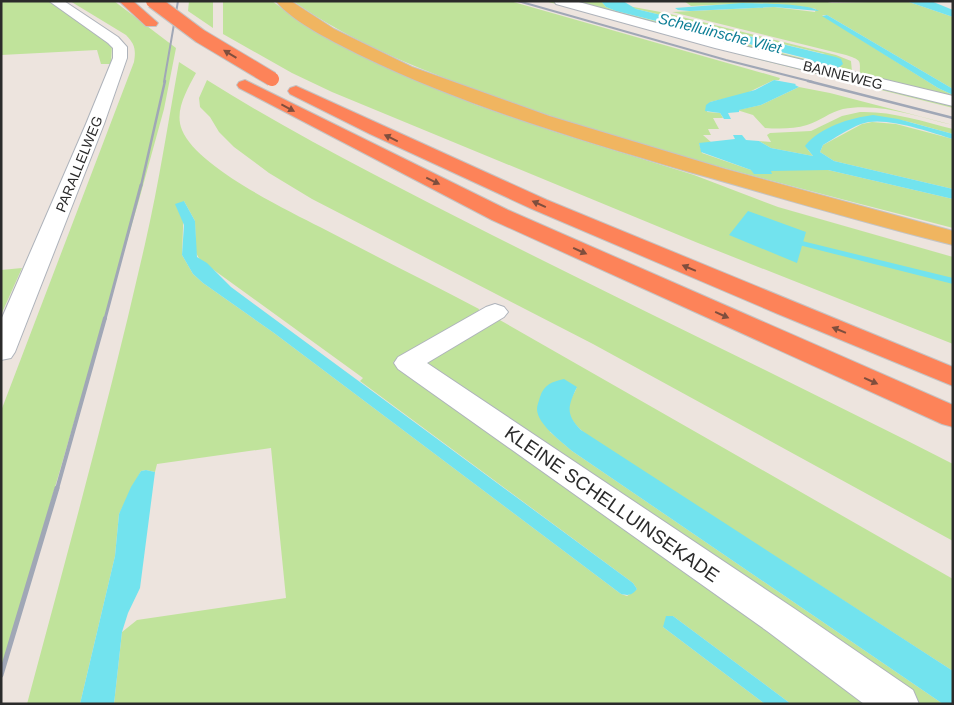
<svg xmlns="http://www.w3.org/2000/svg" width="954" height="705" font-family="Helvetica,sans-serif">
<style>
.green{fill:#c0e39b;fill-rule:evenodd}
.water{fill:#72e3ee}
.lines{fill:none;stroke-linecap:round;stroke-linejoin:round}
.stream{fill:#72e3ee;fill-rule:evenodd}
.street-casing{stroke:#aeb3bb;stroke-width:2}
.primary-casing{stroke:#c4c4c4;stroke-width:2}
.highway-casing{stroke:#c4c4c4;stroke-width:2}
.street{fill:#fff;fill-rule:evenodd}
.primary{fill:#f0b560;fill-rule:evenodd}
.highway{fill:#fd8359;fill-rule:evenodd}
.rail-far4{stroke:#a0a7b6;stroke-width:2}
.rail-far3{stroke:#a0a7b6;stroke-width:2.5}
.rail-far2{stroke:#a0a7b6;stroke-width:3}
.rail-far1{stroke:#a0a7b6;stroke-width:4}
.rail{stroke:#a0a7b6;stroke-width:5}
.highway-bridge-casing{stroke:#c4c4c4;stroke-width:16;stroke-linecap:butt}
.highway-bridge{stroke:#fd8359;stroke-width:14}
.oneway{fill:#7f4e3d}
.labels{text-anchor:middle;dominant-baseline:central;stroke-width:5;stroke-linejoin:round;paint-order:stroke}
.far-street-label{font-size:14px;fill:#2b2b2b;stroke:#fff}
.far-water-label{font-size:15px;font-style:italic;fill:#0e7f96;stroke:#fff}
.near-street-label{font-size:19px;fill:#2b2b2b;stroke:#fff}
</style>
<rect width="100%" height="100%" fill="#ede4de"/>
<!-- green -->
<g class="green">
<path d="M1 1H48L100 33 112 45 111 64H101L97 50 1 55Z"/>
<path d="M70 1H114L176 48 164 109 139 200 1 672V411L134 62C136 50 135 44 126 35Z"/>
<path d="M189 1H213V28L188 11Z"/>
<path d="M223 1H272L294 17 400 73 476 105 552 131 694 175 778 207 953 257V344L698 243 332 92 292 73 223 34Z"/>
<path d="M293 1H510L780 78 779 80H774L745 94 710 102 707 112 720 113 723 118H713L719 129H708L711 135H703L712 143H699L702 153 751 170H828L953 199V228C800 188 646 151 498 98 427 72 355 45 293 1Z"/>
<path d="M545 1H552L953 104V108L741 55Z"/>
<path d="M570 1H601L606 7 616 11 809 60 825 54 636 9 628 6 666 13 836 55 851 61 852 72 849 75Z"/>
<path d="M684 1H823L832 3 906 1 953 17V89L827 15H822L938 88 953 95V98L860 76C859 61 864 61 846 55L672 12 774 7 815 12 816 9C775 1 732 4 691 6Z"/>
<path d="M179 62 196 73C187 90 174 111 182 130 197 167 285 209 320 227 373 255 426 281 479 309L478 314 393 362 880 704H791L673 616 663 627 765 704H114L122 632 137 620 286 598 271 448 157 464 155 472 146 470 141 471 119 514 115 556 80 704H27C68 551 110 398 145 244 159 183 168 123 179 62ZM184 201 195 221 196 253 200 260 363 378 360 381 633 583 637 589 627 596 621 594 274 333 203 283 193 274 182 255Z"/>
<path d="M207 80C299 138 396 186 492 235 645 312 800 386 953 464V541L593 344 312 199 269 173 234 147 219 132 210 117 200 107 199 98Z"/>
<path d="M799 87 830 93 953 125C918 117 879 102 843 109 830 112 820 121 807 125 794 129 779 129 765 128L753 115 737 110 761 105Z"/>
<path d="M860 112C891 111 922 121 953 129V134C911 123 871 106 829 129 821 133 814 137 807 144L808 150 813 156 771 148 759 141 771 142 767 135 770 133 811 131 842 116Z"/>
<path d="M872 122 896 124 953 139V189L834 161 820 152 823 145 862 124Z"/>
<path d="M22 268 1 315V270Z"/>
<path d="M498 319 953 579V671L591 438C581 430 567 420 569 406 569 400 575 393 577 387L550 432 572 451 943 704H914L428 365V360Z"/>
</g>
<!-- water -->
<g class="water">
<path d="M601 1H623L636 9 836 57 841 59 843 64 837 69 810 62 805 58 616 11 606 7Z"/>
<path d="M906 1H931L953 10V17Z"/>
<path d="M743 3C760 4 806 3 819 11L774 7 690 11 678 10 675 8Z"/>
<path d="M827 15 953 89V95L938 88 822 16Z"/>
<path d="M774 80 796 84 795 85 799 87 761 105 739 110V112L728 113 731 119H724L720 113 705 111 706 105 710 102 755 90Z"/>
<path d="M873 115 898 119 953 134V139C929 132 884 115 861 124 848 129 835 138 823 145L820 152 834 161 953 189V199L828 170 771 171 772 174H754L751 170 701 152 699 143 735 139 733 135H742L746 140 759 141 771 148 813 156 805 146C820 127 850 118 873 115Z"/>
<path d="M184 201 195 221 197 257 207 263 231 287 633 583 637 589C632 595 629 596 621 594L274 333 203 283 193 274 182 255 184 225 175 204Z"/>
<path d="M748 211 806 232 797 263 729 235Z"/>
<path d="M564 379 577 387C568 406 565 414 581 430L953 671V704H943L572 451C562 442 537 424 537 409 537 405 539 401 540 397 544 384 552 382 564 379Z"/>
<path d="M146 470 155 472 140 588 128 613 122 632 114 704H80L115 556 119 514 131 487 141 471Z"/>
<path d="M666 616H673L791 704H765L663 627Z"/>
</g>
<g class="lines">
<!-- stream -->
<path class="stream" d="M799 241H802L953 278V284L799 245Z"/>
<defs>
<g id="street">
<path d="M49 1H64L118 37 127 47V58L104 124 15 352 11 358 1 360V320L86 124 113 58V48L108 43Z"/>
<path d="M554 1H575L723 41 953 96V106L715 48 556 4Z"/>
<path d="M495 304 504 307 508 312 504 317 427 363 795 609 913 690 919 704H864L767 631 398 369 394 363 398 357 486 307Z"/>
</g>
<path id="primary" d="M276 1H291L334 29 412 67 549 116 725 169 953 231V245C864 223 775 196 686 171 577 139 465 106 362 56 338 44 292 22 276 1Z"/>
<g id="highway">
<path d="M119 1H133L158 23 156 26H146Z"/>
<path d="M245 80 508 210 953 405V427L942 424 492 220 239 88 237 85 239 82Z"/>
<path d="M296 86 547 200 953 367V386L778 314 532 209 370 134 290 94 288 91 290 88Z"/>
</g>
</defs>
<!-- street casing -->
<use href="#street" class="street-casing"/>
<!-- primary casing -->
<use href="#primary" class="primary-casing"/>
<!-- highway casing -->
<use href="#highway" class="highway-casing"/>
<!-- street -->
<use href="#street" class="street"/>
<!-- primary -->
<use href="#primary" class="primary"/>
<!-- highway -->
<use href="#highway" class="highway"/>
<!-- rail-far4 -->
<g class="rail-far4">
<path d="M518 1 726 60 813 82"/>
<path d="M164 82 178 1"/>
</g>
<!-- rail-far3 -->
<g class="rail-far3">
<path d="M808 81 953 118"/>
<path d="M141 186 165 81"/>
</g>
<!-- rail-far2 -->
<path class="rail-far2" d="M105 319 141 185"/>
<!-- rail-far1 -->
<path class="rail-far1" d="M57 489 105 318"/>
<!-- rail -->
<path class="rail" d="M1 675 57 488"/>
<defs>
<path id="highway-bridge" d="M153 1 200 36 272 79"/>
</defs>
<!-- highway-bridge casing -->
<use href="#highway-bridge" class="highway-bridge-casing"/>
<!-- highway-bridge -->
<use href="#highway-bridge" class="highway-bridge"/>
</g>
<!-- one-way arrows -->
<defs><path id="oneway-solid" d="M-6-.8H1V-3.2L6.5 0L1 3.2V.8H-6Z" transform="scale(1.25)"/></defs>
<g class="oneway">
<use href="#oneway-solid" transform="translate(230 54) rotate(-149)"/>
<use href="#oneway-solid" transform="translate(288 108) rotate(28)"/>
<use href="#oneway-solid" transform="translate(391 138) rotate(-154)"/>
<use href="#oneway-solid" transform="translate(433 181) rotate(26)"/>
<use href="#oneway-solid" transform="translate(539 204) rotate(-156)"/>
<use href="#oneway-solid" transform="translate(580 251) rotate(24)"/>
<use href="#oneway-solid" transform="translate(689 268) rotate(-157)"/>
<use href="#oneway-solid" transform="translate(722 315) rotate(24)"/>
<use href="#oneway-solid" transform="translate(839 330) rotate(-158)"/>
<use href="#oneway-solid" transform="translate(871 381) rotate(24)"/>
</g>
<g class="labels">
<!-- far-street labels -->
<g class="far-street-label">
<text transform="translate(843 75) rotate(14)">BANNEWEG</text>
<text transform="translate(79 164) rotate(-68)">PARALLELWEG</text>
</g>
<!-- far-water labels -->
<g class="far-water-label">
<text transform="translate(720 33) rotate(14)">Schelluinsche Vliet</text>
</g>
<!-- near-street labels -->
<g class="near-street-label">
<text transform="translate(612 504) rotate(35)">KLEINE SCHELLUINSEKADE</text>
</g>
</g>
<!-- border -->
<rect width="954" height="705" fill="none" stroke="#2b2b2b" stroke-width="5"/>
</svg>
